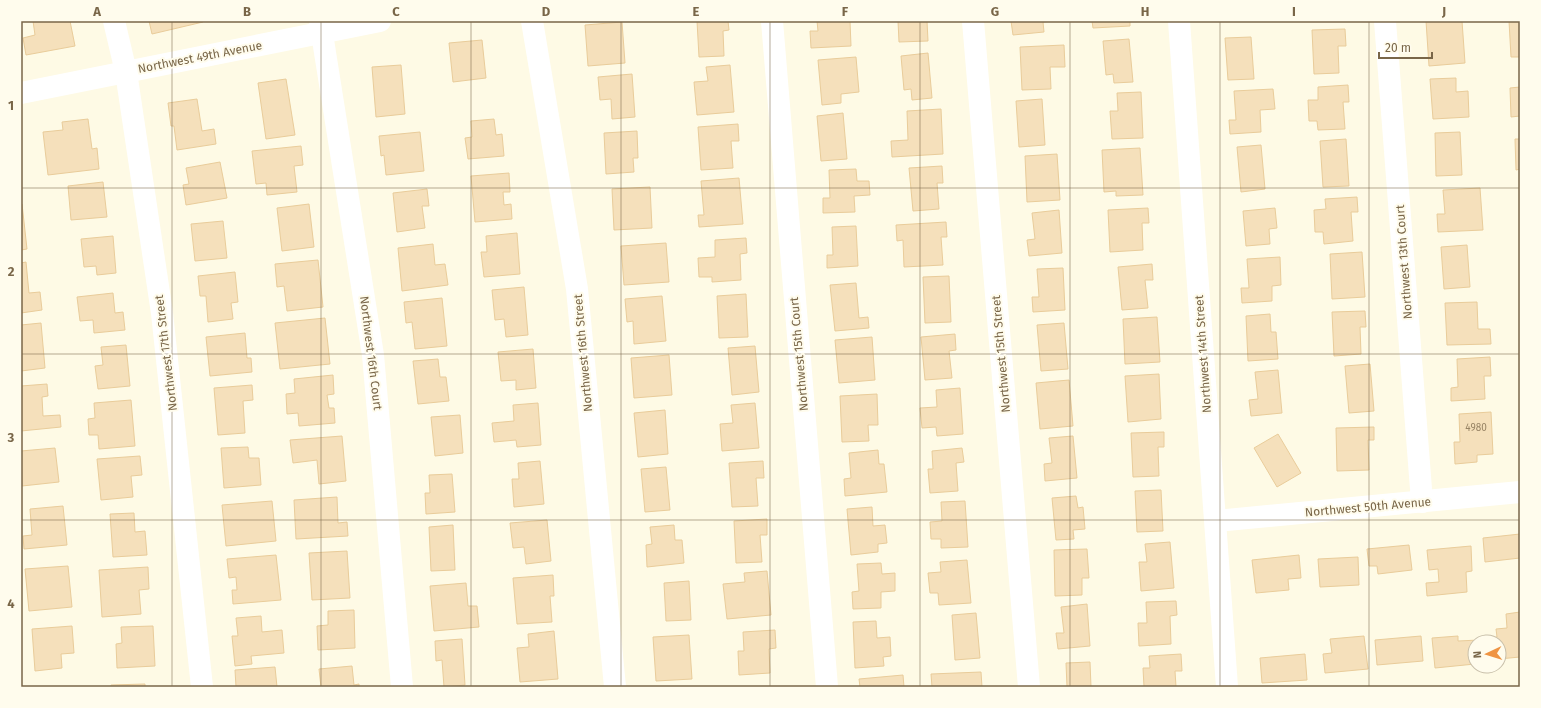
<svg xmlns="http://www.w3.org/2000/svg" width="1541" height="708" font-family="'Fira Sans',sans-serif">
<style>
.building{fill:#f5e0bb;stroke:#e9cc9a}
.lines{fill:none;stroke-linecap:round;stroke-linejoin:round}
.minor{stroke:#fff;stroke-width:22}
.grid{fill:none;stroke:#796648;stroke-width:1;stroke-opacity:0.55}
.labels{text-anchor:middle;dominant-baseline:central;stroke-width:4;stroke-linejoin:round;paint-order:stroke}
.number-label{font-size:10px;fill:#988465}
.street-label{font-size:12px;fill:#796648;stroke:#fffced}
.neatline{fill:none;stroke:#796648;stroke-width:1.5}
.grid-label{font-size:13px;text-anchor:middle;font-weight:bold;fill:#796648}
</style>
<rect width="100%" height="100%" fill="#fefae5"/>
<!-- building -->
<g class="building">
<path d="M33 21H70L75 46 26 55 23 38 35 35Z"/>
<path d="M149 21H203V22L152 34Z"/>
<path d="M697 21H728L729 30 723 31 724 56 699 57Z"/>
<path d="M817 21H850L851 46 811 48 810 31H818Z"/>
<path d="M898 21H927L928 41 899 42Z"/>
<path d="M1011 21H1052L1043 22 1044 32 1013 35Z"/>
<path d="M1092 21H1130V26L1093 28Z"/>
<path d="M1426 21H1462L1465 63 1429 66Z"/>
<path d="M1509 21H1520V57H1511Z"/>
<path d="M622 22 625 63 588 66 585 25Z"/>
<path d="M1345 29 1346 46H1338L1339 73 1314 74 1312 30Z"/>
<path d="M1251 37 1254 79 1228 80 1225 38Z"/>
<path d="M1129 39 1133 82 1114 83 1113 74 1106 75 1103 41Z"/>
<path d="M482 40 486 78 453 82 449 43Z"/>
<path d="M1064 45 1065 67H1050L1051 89 1022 90 1020 47Z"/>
<path d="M928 53 932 98 912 100 911 89 904 90 901 56Z"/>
<path d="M856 57 859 92 841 94V103L822 105 818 60Z"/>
<path d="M401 65 405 114 376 117 372 67Z"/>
<path d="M730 65 734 112 697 115 694 82 708 81 706 67Z"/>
<path d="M632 74 635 117 612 119 611 99 600 100 598 77Z"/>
<path d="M1456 78V92L1468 91 1469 117 1433 119 1430 79Z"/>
<path d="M286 79 295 135 266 139 258 83Z"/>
<path d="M1348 85 1349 102H1343L1345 129 1318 130 1317 121H1309L1308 100H1318V87Z"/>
<path d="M1520 87V116L1511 117 1510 88Z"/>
<path d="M1273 89 1275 109 1260 110 1261 132 1230 134 1229 120H1236L1234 91Z"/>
<path d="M1141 92 1143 138 1112 139 1110 111H1118L1117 93Z"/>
<path d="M197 99 202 131 214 129 216 144 177 150 174 126H171L168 103Z"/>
<path d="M1042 99 1045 145 1019 147 1016 101Z"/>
<path d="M941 109 943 154 892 157 891 141 908 140 907 111Z"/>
<path d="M843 113 847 159 821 161 817 116Z"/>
<path d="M88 119 92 149 97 148 99 169 48 175 43 132 63 130 62 122Z"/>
<path d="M494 119 496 135 502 134 504 156 468 159 465 138 472 137 471 121Z"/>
<path d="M738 124 739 141H731L733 168 701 170 698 127Z"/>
<path d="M637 131 638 158H633L634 172 606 174 604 133Z"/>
<path d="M420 132 424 171 386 175 384 155 381 156 379 136Z"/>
<path d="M1460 132 1462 175 1436 176 1435 133Z"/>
<path d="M1346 139 1349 186 1323 187 1320 141Z"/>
<path d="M1515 139H1520V169L1516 170Z"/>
<path d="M1261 145 1265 189 1241 192 1237 147Z"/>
<path d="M301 146 303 165 294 166 297 192 267 195 266 183 256 184 252 151Z"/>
<path d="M1140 148 1143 195 1116 196V191L1104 192 1102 150Z"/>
<path d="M1057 154 1060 200 1027 202 1025 156Z"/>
<path d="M220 162 227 198 186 205 183 185 189 184 186 168Z"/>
<path d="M942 166 943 183H937L939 209 913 211 909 168Z"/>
<path d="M856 169 857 181H869L870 195 854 196 855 212 823 213V198H830L829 170Z"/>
<path d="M509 173 510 192H503L504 205 511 204 512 219 475 222 471 176Z"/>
<path d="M739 178 743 224 699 227 698 215H704L701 181Z"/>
<path d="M103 182 107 217 71 220 68 186Z"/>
<path d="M650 187 652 228 614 230 612 189Z"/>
<path d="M1480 188 1483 230 1438 232 1437 214H1445L1443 190Z"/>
<path d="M427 189 429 206H422L425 228 397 232 393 193Z"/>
<path d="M1357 197 1358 212H1351L1353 241 1324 244 1323 232H1315L1314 210 1326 209 1325 199Z"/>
<path d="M21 204H22L27 249 21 250Z"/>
<path d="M309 204 314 247 282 251 277 208Z"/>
<path d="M1148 208 1149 223H1142L1143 250 1110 252 1108 210Z"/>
<path d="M1275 208 1277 228 1269 229 1270 244 1246 246 1243 211Z"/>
<path d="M1059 210 1062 253 1029 256 1027 240 1035 239 1032 213Z"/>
<path d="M223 221 227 258 195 261 191 224Z"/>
<path d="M946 222 947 237H941L943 265 904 267 903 240 897 241 896 225Z"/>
<path d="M856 226 858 266 827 268V255H833L832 227Z"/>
<path d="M517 233 520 274 484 277 481 252H487L486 236Z"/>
<path d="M113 236 116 273 97 275 96 266 84 267 81 239Z"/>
<path d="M746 238 747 253 740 254 741 280 712 282V277H699L698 258 715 257V240Z"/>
<path d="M666 243 669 282 624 285 621 246Z"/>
<path d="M433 244 435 265 445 264 448 285 402 291 398 248Z"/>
<path d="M1467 245 1470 287 1444 289 1441 247Z"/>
<path d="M1362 252 1365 297 1332 299 1330 254Z"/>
<path d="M1280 257 1281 285 1272 286V301L1242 303 1241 288H1249L1247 259Z"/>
<path d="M318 260 323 307 287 311 284 286 277 287 275 264Z"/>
<path d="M26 262 29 293 40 292 42 310 21 313V263Z"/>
<path d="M1152 264 1153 280H1145L1148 308 1122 310 1118 267Z"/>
<path d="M1063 268 1065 310 1033 312 1032 297H1039L1037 269Z"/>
<path d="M235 272 238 302 231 303 233 319 208 322 206 296H200L198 276Z"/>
<path d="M949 276 951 322 925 323 923 277Z"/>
<path d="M856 283 859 318 868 317 869 328 835 331 830 285Z"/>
<path d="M524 287 528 335 506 337 504 319 495 320 492 290Z"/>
<path d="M113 293 115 313 123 312 125 330 94 333 93 320 80 321 77 297Z"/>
<path d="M746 294 748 337 719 338 717 296Z"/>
<path d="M662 296 666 341 634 344 633 321 627 322 625 299Z"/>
<path d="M442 298 447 346 415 349 412 322 406 323 404 302Z"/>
<path d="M1477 302 1478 329H1490L1491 344 1447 345 1445 303Z"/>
<path d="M1365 311 1366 327H1360L1361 354 1334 356 1332 312Z"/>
<path d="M1270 314 1271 332H1276L1278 359 1248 361 1246 316Z"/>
<path d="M1157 317 1160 362 1125 364 1123 319Z"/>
<path d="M325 318 330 364 280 369 275 323Z"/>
<path d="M41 323 45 368 21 371V325Z"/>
<path d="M1064 323 1068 369 1041 371 1037 325Z"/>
<path d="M245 333 247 358H251L252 372 210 376 206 337Z"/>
<path d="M955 334 956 350 949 351 952 378 925 380 921 337Z"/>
<path d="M872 337 875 380 839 383 835 340Z"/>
<path d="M126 345 130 386 98 389 95 366 103 365 101 347Z"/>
<path d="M755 346 759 392 732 395 728 348Z"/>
<path d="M533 349 536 388 516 390V380L501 381 498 352Z"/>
<path d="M669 355 672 395 634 398 631 358Z"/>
<path d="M1490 357 1491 376H1484L1485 399 1451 401V388L1458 387 1457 359Z"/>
<path d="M438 359 440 377H446L449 401 418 404 413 361Z"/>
<path d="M1370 364 1374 411 1349 413 1345 366Z"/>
<path d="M1278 370 1282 413 1251 416 1249 400 1258 399 1255 372Z"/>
<path d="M1159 374 1161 419 1128 422 1125 376Z"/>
<path d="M333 375 334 394 327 395 329 408H334L335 423 299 426 298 413 287 414 286 394 295 393 294 379Z"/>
<path d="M1069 380 1073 426 1040 429 1036 383Z"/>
<path d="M47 384 48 396 42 397 43 416 60 415 61 427 21 431V386Z"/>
<path d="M252 385 253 400 243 401 245 433 218 435 214 388Z"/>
<path d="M960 388 963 434 937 436 936 427 922 428 920 408 937 407 936 390Z"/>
<path d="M877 394 878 425H868L869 441 842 442 840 396Z"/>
<path d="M131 400 135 446 99 449 98 435H89L88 419 95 418 94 403Z"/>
<path d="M538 403 541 445 517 447 516 440 494 442 492 423 514 421 513 405Z"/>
<path d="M755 403 759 448 722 451 720 424 733 423 731 405Z"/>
<path d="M665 410 668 454 638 457 634 413Z"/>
<path d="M1491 412 1493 454 1477 455V462L1455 464 1454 442H1460L1459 414Z"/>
<path d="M460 415 463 453 435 456 431 417Z"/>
<path d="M1374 427V440H1368L1369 470 1337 471 1336 428Z"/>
<path d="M1164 432V447H1158L1159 476 1133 477 1131 433Z"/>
<path d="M1278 434 1301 473 1277 487 1254 448Z"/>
<path d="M342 436 346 481 319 484 317 460 293 463 290 440Z"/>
<path d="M1073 436 1077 478 1045 481 1044 464 1052 463 1049 438Z"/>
<path d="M248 447 249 458H259L261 485 224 488 221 448Z"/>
<path d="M55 448 59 482 22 486 21 451Z"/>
<path d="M962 448 964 462 956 463 958 491 930 493 928 469H933L932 451Z"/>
<path d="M878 450 879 464H884L887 492 845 496 844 479 851 478 849 453Z"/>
<path d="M140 456 142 475 131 476 133 497 101 500 97 459Z"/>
<path d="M540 461 544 504 514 507 512 479H519L518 463Z"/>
<path d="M763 461 764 478H756L758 506 732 507 729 463Z"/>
<path d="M666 467 670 510 645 512 641 469Z"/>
<path d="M452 474 455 512 426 514 425 493H430L429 475Z"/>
<path d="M1161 490 1163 531 1137 532 1135 491Z"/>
<path d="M1076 496 1078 508 1083 507 1085 529 1073 530 1074 539 1056 540 1052 498Z"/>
<path d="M337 497 338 523 347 522 348 536 296 539 294 500Z"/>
<path d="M272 501 276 541 226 546 222 505Z"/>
<path d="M965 501 968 547 941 548V539H931L930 522 942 521 941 502Z"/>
<path d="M63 506 67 545 24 549 23 536 32 535 30 509Z"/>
<path d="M872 507 873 526 885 525 887 543 878 544V552L851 555 847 509Z"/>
<path d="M134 513 135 532 145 531 147 555 113 557 110 514Z"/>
<path d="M767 519V535H760L762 562 736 563 734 521Z"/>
<path d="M547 520 551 561 526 564 524 547 513 548 510 523Z"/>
<path d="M453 525 455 570 431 571 429 527Z"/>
<path d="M674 525 675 540H682L684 563 647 567 646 545 652 544 650 527Z"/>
<path d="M1520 534V558L1485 562 1483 538Z"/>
<path d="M1170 542 1174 588 1141 591 1139 562H1147L1145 544Z"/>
<path d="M1409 545 1412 570 1378 574 1377 566H1369L1367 549Z"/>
<path d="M1471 546 1472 571 1466 572 1467 592 1427 596 1426 583 1439 582 1438 569 1429 570 1427 550Z"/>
<path d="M1087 549 1089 578H1082V595L1055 596 1054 550Z"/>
<path d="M347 551 350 598 312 600 309 553Z"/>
<path d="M276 555 281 600 233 604 232 590H237L236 577 229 578 227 559Z"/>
<path d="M1299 555 1301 578 1288 579 1289 590 1256 593 1252 560Z"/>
<path d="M1358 557 1359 585 1320 587 1318 559Z"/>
<path d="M967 560 971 603 939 605 938 593H930L928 573 941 572 940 562Z"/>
<path d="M881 563 882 574 895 573V591L881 592V608L853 609 852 592 859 591 857 564Z"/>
<path d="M68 566 72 607 29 611 25 569Z"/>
<path d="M148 567 149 589 139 590 141 614 102 617 99 570Z"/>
<path d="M767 571 771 615 727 619 723 584 745 582 744 573Z"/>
<path d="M553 575 554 596H550L552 622 517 624 513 578Z"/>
<path d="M689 581 691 620 666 621 664 583Z"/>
<path d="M466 583 468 606H477L479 627 434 631 430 586Z"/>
<path d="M1176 601 1177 615 1170 616 1171 644 1139 646 1138 623H1147L1146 602Z"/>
<path d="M1087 604 1090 646 1058 649 1056 633H1064L1061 607Z"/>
<path d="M354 610 355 648 318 650 317 626 328 625V611Z"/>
<path d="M1520 612V657L1499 659V642H1489L1488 638 1497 637 1496 629 1507 628 1506 614Z"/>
<path d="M976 613 980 658 955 660 952 615Z"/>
<path d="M261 616 262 632 282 630 284 653 251 656 252 664 235 666 232 636H238L236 618Z"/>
<path d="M876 621 877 638 890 637 891 656 883 657 884 666 855 668 853 622Z"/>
<path d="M72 626 74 653 61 654 62 668 35 671 32 629Z"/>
<path d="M153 626 155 666 117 668 116 644 122 643 121 627Z"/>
<path d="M775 630 776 648 769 649 770 673 739 675 738 651H744L743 632Z"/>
<path d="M554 631 558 679 520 682 517 648 529 647 528 634Z"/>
<path d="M689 635 692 679 656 681 653 637Z"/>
<path d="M1364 636 1368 669 1325 673 1323 654 1332 653 1330 639Z"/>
<path d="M1421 636 1423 661 1377 665 1375 640Z"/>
<path d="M1458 636V641L1479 640V642H1475V664L1435 668 1432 638Z"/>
<path d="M462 639 465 685 444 687 442 660 436 661 435 641Z"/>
<path d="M1181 654 1182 671H1175L1176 687H1144L1143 668H1150L1149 656Z"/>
<path d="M1305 654 1307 680 1262 683 1260 658Z"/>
<path d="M1090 662 1091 687H1067L1066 663Z"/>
<path d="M352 666 354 685 359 684V687H321L319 669Z"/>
<path d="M275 667 277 687H236L235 670Z"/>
<path d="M981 672 982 687H932L931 674Z"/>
<path d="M903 675 904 687H860L859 679Z"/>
<path d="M145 684V687H111V685Z"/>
</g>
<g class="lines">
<!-- minor -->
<g class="minor">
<path d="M114 21 126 72 162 313 202 687"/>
<path d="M320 21 373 355 402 687"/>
<path d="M532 21 577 289 615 687"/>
<path d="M772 21 827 687"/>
<path d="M973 21 1029 687"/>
<path d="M1179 21 1227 687"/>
<path d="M1385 21 1422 502"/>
<path d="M21 93 380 21"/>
<path d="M1216 521 1520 492"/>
</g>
</g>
<!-- grid -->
<path class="grid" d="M172 21V687M321 21V687M471 21V687M621 21V687M770 21V687M920 21V687M1070 21V687M1220 21V687M1369 21V687M21 188H1520M21 354H1520M21 520H1520"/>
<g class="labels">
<!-- number labels -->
<g class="number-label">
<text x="1476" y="428">4980</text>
</g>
<!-- street labels -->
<g class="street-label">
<text transform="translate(200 57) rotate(-11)">Northwest 49th Avenue</text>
<text transform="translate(1404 262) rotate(-94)">Northwest 13th Court</text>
<text transform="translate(166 353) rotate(-97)">Northwest 17th Street</text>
<text transform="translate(371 353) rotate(83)">Northwest 16th Court</text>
<text transform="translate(583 353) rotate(-95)">Northwest 16th Street</text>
<text transform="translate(799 354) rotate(-95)">Northwest 15th Court</text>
<text transform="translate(1001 354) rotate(-95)">Northwest 15th Street</text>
<text transform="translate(1203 354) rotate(-94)">Northwest 14th Street</text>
<text transform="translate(1368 507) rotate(-5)">Northwest 50th Avenue</text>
</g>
</g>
<!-- border -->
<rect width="1541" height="708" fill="none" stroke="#fffced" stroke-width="44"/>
<!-- north arrow -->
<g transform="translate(1487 654) rotate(266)"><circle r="19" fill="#fffced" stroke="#c9c0ab"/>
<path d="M0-3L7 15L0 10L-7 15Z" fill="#ef9442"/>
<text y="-6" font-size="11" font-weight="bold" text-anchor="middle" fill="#796648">N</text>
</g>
<!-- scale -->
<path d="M1379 52v6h53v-6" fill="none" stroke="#796648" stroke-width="2"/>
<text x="1385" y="52" font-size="12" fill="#796648" stroke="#fffced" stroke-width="3" paint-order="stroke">20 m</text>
<rect x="22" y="22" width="1497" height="664" class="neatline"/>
<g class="grid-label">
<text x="97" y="16">A</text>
<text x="247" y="16">B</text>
<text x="396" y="16">C</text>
<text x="546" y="16">D</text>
<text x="696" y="16">E</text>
<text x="845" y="16">F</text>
<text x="995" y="16">G</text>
<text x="1145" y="16">H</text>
<text x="1294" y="16">I</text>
<text x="1444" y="16">J</text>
<text x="11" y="110">1</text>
<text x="11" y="276">2</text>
<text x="11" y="442">3</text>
<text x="11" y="608">4</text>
</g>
</svg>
